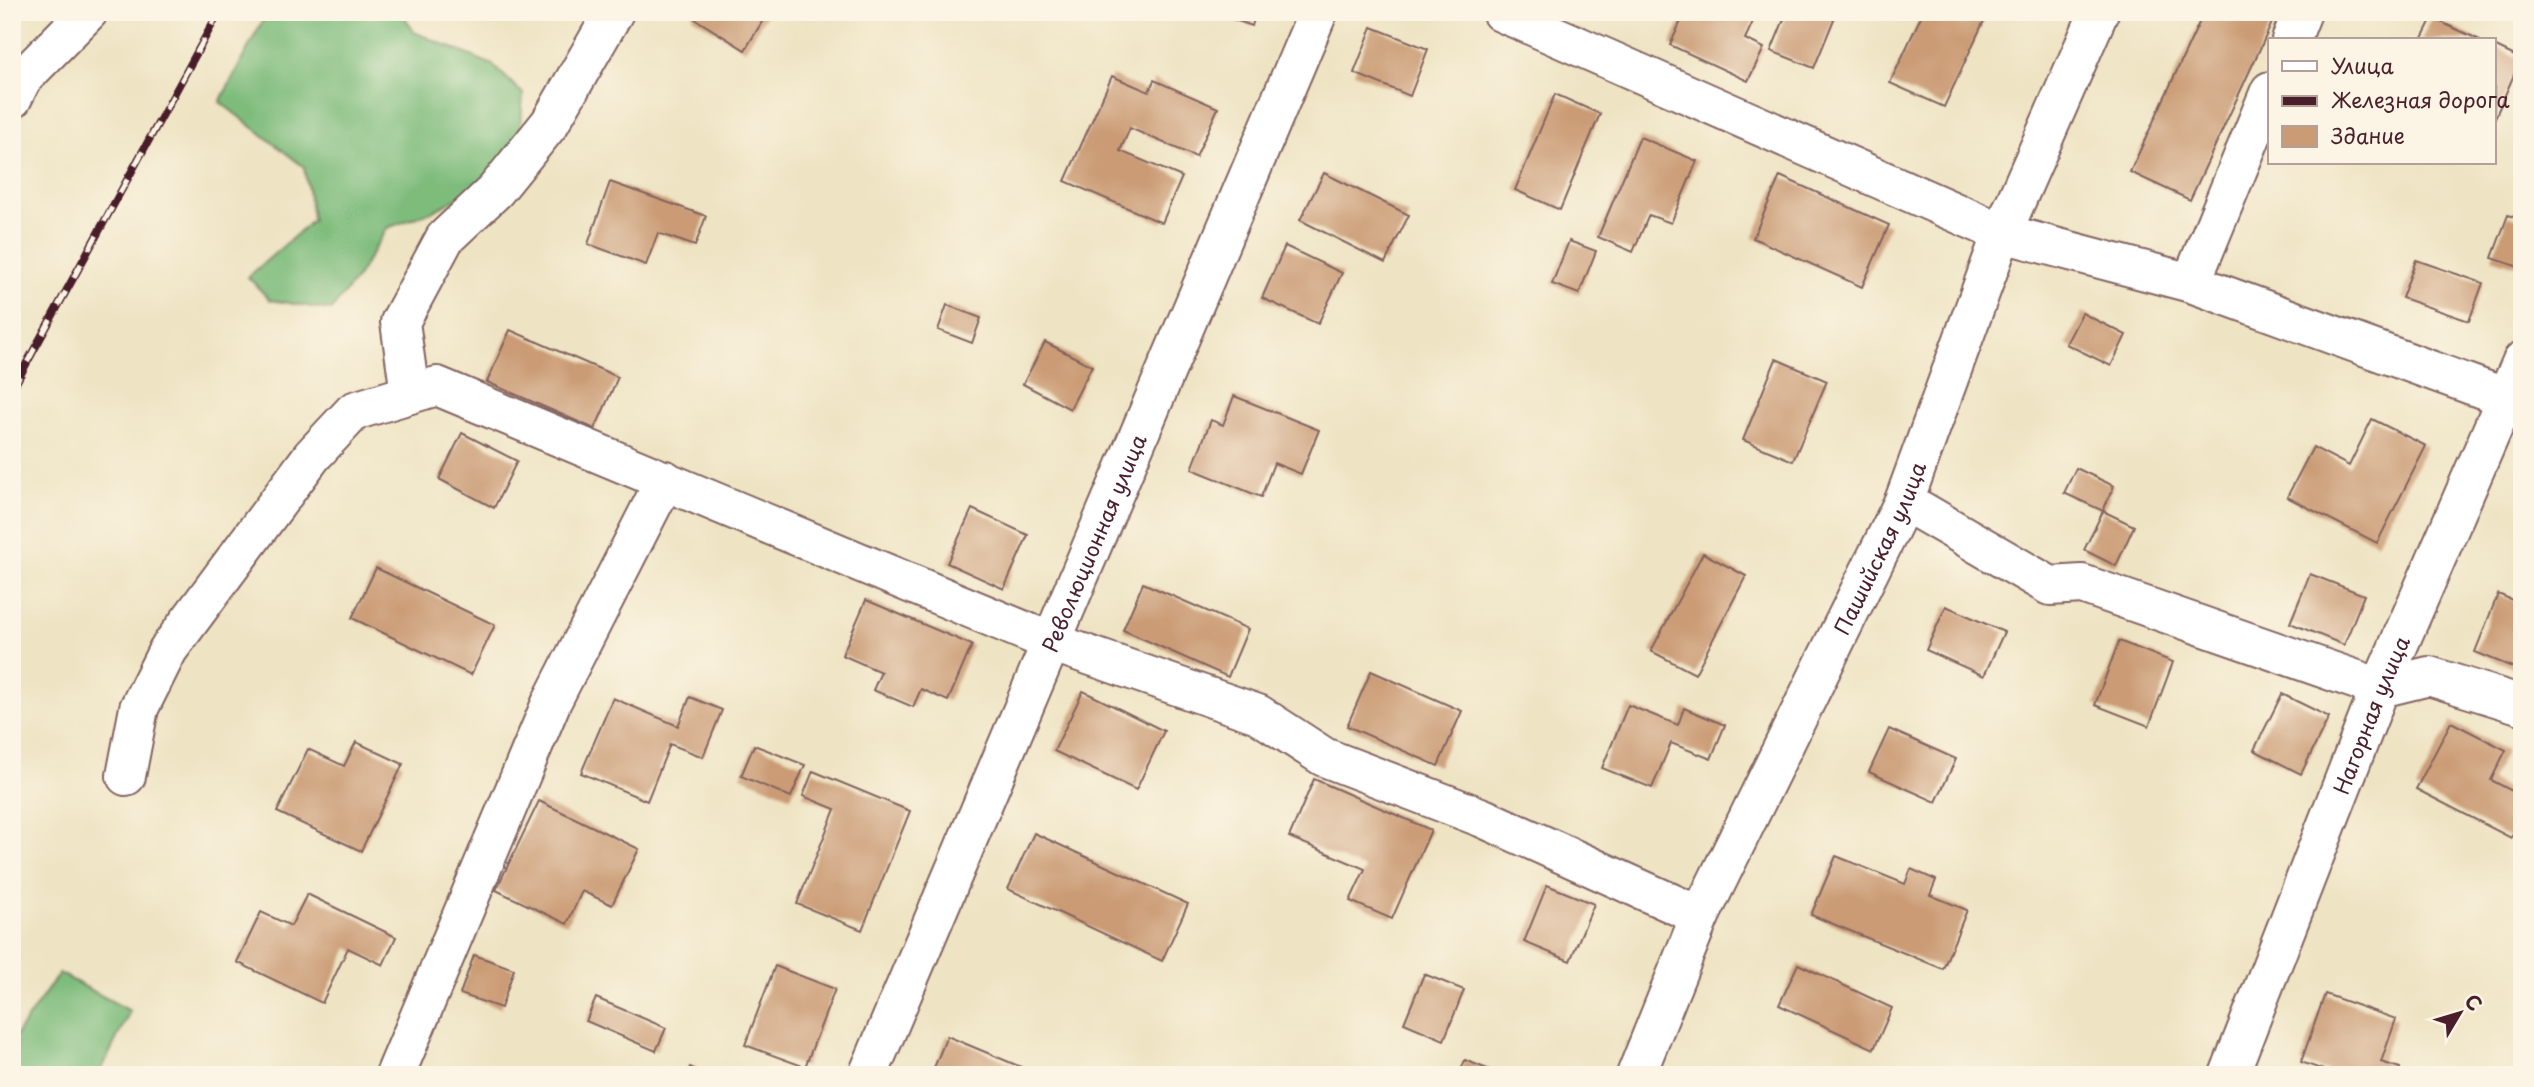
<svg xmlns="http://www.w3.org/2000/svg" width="2534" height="1087" font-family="'Playpen Sans',sans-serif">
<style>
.forest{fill:#7ebc7c;stroke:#646e54;stroke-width:2}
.building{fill:#ca9b74}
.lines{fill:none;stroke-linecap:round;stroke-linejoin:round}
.minor-casing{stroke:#836460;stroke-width:42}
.minor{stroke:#fff;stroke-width:38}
.rail-casing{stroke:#4a1f2b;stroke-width:8}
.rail{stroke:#fcf5e5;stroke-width:5;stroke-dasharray:16;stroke-linecap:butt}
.labels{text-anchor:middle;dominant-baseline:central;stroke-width:5;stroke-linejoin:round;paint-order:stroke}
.street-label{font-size:21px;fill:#4a1f2b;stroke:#fcf5e5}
</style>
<rect width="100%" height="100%" fill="#fcf5e5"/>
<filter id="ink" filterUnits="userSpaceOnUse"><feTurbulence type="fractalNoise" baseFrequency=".0143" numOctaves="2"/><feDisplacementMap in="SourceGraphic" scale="14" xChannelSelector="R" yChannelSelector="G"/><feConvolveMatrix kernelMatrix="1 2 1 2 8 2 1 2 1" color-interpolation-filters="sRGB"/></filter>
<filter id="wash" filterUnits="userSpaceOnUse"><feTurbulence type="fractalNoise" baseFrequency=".00686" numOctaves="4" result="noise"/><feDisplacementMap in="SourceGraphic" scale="28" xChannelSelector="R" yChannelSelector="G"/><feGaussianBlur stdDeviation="1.57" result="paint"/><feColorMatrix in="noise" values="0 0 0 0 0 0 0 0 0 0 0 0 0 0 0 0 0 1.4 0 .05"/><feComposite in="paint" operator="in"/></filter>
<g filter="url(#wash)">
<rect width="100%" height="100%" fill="#eee3c2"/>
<!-- forest -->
<g class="forest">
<path d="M267 12H402L414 32 493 65 523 94 520 138 488 183 431 212 387 228 356 279 331 310 270 300 248 277 313 220 304 167 220 102Z"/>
<path d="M59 973 130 1011 99 1075H12V1041Z"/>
</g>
<g id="blocks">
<!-- building -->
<g class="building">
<path d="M695 12H768L745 50 692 17Z"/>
<path d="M1212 12H1256L1252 26Z"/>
<path d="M1685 12H1751L1756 15 1745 39 1764 48 1748 81 1670 45Z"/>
<path d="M1787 12H1837L1814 68 1771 51Z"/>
<path d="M1923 12H1988L1944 107 1890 83Z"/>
<path d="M2204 12H2277L2190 200 2130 172Z"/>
<path d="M2432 18 2480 40H2421Z"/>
<path d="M1372 27 1428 49 1410 96 1354 73Z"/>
<path d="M2494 46 2521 59 2494 120Z"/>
<path d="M1112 76 1149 92 1154 80 1218 108 1196 157 1130 128 1120 151 1182 177 1162 223 1065 181Z"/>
<path d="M1555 94 1600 114 1560 210 1515 190Z"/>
<path d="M1640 137 1697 161 1671 223 1649 215 1633 252 1598 237Z"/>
<path d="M1324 173 1409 215 1385 263 1300 220Z"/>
<path d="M1780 176 1889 225 1862 287 1753 238Z"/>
<path d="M610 182 706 216 695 246 658 233 646 265 588 244Z"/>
<path d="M2508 215 2522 220V268L2492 258Z"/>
<path d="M1569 241 1596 251 1579 294 1552 284Z"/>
<path d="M1285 246 1342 273 1318 324 1262 298Z"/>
<path d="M2416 260 2483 283 2469 321 2402 298Z"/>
<path d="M947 305 981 318 972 343 938 330Z"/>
<path d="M2082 313 2126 335 2111 366 2066 344Z"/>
<path d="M510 330 618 377 595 429 487 382Z"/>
<path d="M1045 342 1092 366 1070 409 1023 384Z"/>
<path d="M1776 359 1827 381 1793 461 1743 440Z"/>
<path d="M1234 396 1319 430 1301 474 1274 463 1261 497 1192 469 1211 420 1223 425Z"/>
<path d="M2372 419 2426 446 2377 543 2287 497 2313 447 2349 466Z"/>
<path d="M462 433 517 461 494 508 439 479Z"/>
<path d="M2076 468 2114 486 2103 511 2064 493Z"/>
<path d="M972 509 1028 535 1004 589 947 563Z"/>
<path d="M2103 511 2134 526 2116 566 2084 550Z"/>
<path d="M1703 553 1746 576 1695 674 1651 651Z"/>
<path d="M376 568 495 625 471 675 352 618Z"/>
<path d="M2310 574 2364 595 2344 645 2290 623Z"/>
<path d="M1143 583 1248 629 1228 677 1123 630Z"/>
<path d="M2498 594 2522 604V671L2475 652Z"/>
<path d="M866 600 972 645 948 701 921 689 913 707 873 690 881 672 842 655Z"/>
<path d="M1946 606 2004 632 1984 676 1926 650Z"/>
<path d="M2119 641 2173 662 2149 726 2095 705Z"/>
<path d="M1371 671 1462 711 1438 766 1347 726Z"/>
<path d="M1083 691 1164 731 1136 790 1054 751Z"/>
<path d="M2282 694 2329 717 2301 774 2254 750Z"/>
<path d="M690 697 722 710 703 757 670 744 647 801 581 773 613 698 678 726Z"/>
<path d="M1628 705 1678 725 1684 708 1725 725 1711 759 1671 743 1652 788 1602 768Z"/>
<path d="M2451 722 2506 750 2491 780 2522 796V817L2511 838 2416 789Z"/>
<path d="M1889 729 1956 759 1936 802 1869 772Z"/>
<path d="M356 742 403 764 361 851 277 812 308 749 344 766Z"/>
<path d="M754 745 805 765 791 797 741 776Z"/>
<path d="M813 771 910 811 862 930 797 904 835 809 803 796Z"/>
<path d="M1314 779 1431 830 1392 919 1350 901 1365 869 1289 837Z"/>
<path d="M539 801 639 849 612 905 582 891 567 924 496 890Z"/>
<path d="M1034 833 1188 904 1162 961 1008 889Z"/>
<path d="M1836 856 1905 884 1911 869 1936 880 1930 895 1967 910 1943 969 1811 915Z"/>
<path d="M1547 885 1594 904 1570 961 1524 942Z"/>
<path d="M307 894 396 937 383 965 348 948 322 1003 237 962 261 912 291 926Z"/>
<path d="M474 955 514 969 501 1008 460 994Z"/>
<path d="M1798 964 1892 1008 1874 1049 1779 1005Z"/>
<path d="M775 966 835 989 805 1067 745 1045Z"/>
<path d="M1424 974 1464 990 1444 1040 1404 1023Z"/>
<path d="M2325 994 2396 1019 2381 1062 2400 1068 2398 1075H2337L2301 1062Z"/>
<path d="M596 998 666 1028 656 1051 586 1021Z"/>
<path d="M947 1036 1040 1075H931Z"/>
<path d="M1465 1060 1502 1075H1459Z"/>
<path d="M690 1067 707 1075H686Z"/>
</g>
</g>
</g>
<g filter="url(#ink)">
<use href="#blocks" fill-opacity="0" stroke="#836460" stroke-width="2"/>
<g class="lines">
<defs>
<g id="minor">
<path d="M1501 12 2002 233 2191 283 2507 398"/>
<path d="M2291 40 2302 12"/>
<path d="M12 99 22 79 88 12"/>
<path d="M2191 283 2270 91"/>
<path d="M410 394 400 322 445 238 495 191 550 123 614 12"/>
<path d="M1904 501 2050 586 2082 584 2380 688 2429 676 2522 705"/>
<path d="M126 776 139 708 168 650 312 456 354 411 437 386 1051 642 1258 714 1324 757 1483 818 1700 916"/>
<path d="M395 1075 552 701 665 480"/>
<path id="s1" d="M868 1075 1318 12"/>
<path id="s2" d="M1636 1075 1700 916 1904 501 2002 233 2099 12"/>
<path id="s3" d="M2229 1075 2380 688 2522 361"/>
</g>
</defs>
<!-- minor casing -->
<use href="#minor" class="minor-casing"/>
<!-- minor -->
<use href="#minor" class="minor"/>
<defs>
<path id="rail" d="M12 390 219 12"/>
</defs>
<!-- rail casing -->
<use href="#rail" class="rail-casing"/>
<!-- rail -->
<use href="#rail" class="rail"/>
</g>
</g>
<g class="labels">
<!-- street labels -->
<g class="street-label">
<text stroke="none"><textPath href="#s1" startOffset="578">Революционная улица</textPath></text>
<text stroke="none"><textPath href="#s2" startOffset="581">Пашийская улица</textPath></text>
<text stroke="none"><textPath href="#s3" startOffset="387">Нагорная улица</textPath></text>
</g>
</g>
<!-- margin -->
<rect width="2534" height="1087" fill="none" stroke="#fcf5e5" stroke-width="42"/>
<!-- legend -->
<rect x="2268" y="38" width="228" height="126" fill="#fcf5e5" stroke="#b59f9b" stroke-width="2"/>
<rect x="2282" y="61" width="35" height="10" fill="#ffffff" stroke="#b59f9b" stroke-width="2"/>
<text x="2331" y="74" font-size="21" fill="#4a1f2b">Улица</text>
<rect x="2282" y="96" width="35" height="10" fill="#4a1f2b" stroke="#b59f9b" stroke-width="2"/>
<text x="2331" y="108" font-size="21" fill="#4a1f2b">Железная дорога</text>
<rect x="2282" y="126" width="35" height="21" fill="#ca9b74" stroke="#b59f9b" stroke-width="2"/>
<text x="2331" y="144" font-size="21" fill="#4a1f2b">Здание</text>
<!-- north arrow -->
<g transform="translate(2460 1013) rotate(52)" stroke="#fcf5e5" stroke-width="5" paint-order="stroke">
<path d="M0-5L12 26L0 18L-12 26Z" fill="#4a1f2b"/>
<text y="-10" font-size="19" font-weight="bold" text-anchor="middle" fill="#4a1f2b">С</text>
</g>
</svg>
